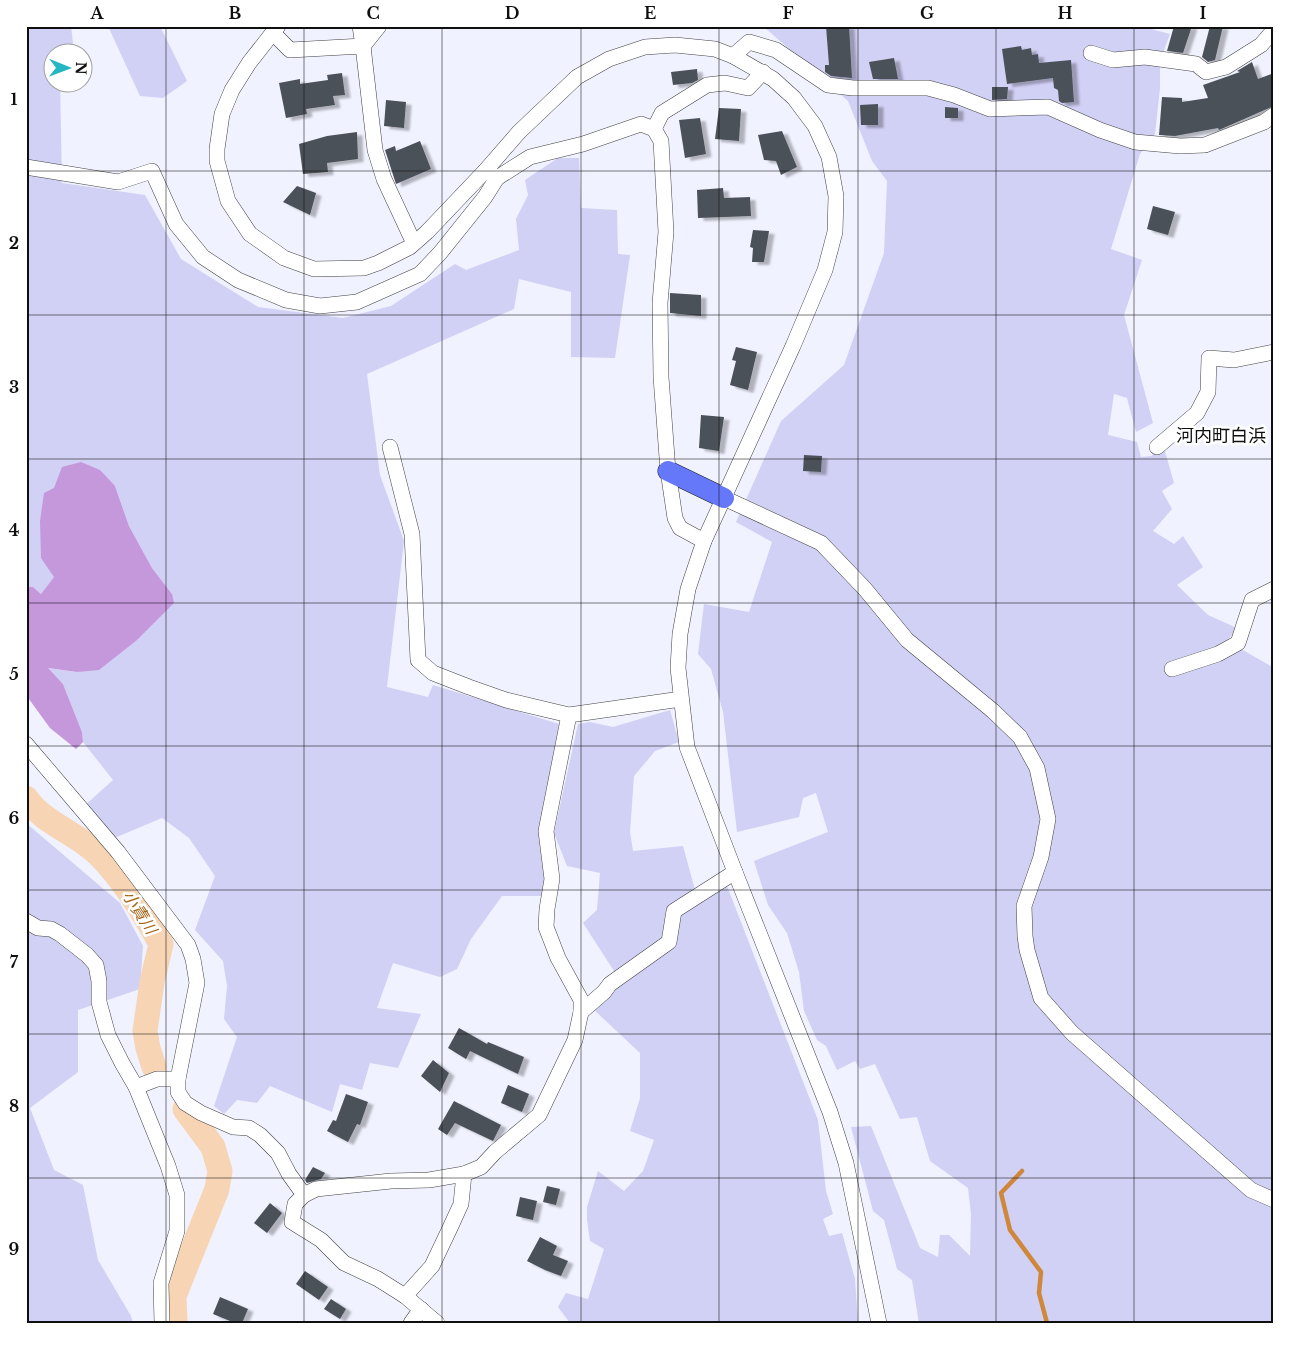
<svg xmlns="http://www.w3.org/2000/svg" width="1300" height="1349" font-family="'Libre Baskerville','Noto Sans JP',serif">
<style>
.farmland{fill:#d1d0f5}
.forest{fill:#c598db}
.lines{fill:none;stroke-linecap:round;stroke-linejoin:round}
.stream{stroke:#cf873a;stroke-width:4.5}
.river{stroke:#f7d5b4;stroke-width:25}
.building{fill:#4b5158;filter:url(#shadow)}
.minor-casing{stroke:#424242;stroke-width:16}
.major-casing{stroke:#202020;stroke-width:21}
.minor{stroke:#fff;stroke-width:15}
.major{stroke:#6678fa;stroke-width:20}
.grid{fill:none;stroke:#0f0f0f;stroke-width:1;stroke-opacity:0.55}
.labels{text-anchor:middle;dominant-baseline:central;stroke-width:5;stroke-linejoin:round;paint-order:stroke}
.water-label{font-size:16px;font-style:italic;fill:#a36416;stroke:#fff}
.quarter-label{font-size:18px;fill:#0f0f0f;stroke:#fff}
.neatline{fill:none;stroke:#0f0f0f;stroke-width:2}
.grid-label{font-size:16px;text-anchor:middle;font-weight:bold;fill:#0f0f0f}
</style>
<defs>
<filter id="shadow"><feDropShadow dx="5.5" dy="3" stdDeviation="1" flood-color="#0004"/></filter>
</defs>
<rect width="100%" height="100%" fill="#f0f2ff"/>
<!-- farmland -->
<g class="farmland">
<path d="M26 26H71L74 52H52V82L60 83 62 183 145 195 181 259 258 307 343 318 391 306 455 264 466 270 519 250 516 219 528 195 525 180 558 158H579L581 208 617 210 618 254 630 255 615 358 571 357V292L519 279 514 309 367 374 380 475 404 541 387 687 428 697 433 685 559 724 543 896H502L471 939 457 969 440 977 393 963 377 1008 421 1014 398 1068 370 1063 362 1090 340 1084 332 1112 270 1086 257 1103 237 1100 224 1114 214 1106 237 1037 224 1019 227 986 223 961 195 930 215 876 189 838 162 818 112 839 83 807 113 780 83 742 82 732 63 684 47 668 77 672 172 594 152 568 129 526 115 486 54 577 41 594 33 587H26Z"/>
<path d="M108 26H160L187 81 163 98 140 96Z"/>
<path d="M763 26H1152L1151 29 1170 34 1160 61V88L1155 134 1140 154 1111 249 1142 260 1124 315 1153 423 1136 432 1127 398 1114 394 1108 435 1137 442 1141 457 1151 456 1164 448 1174 483 1162 491 1172 509 1153 531 1174 544 1183 536 1203 567 1177 585 1208 615 1237 628 1227 641 1274 668V1323H919L912 1280 897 1269 884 1220 873 1211 851 1127 871 1126 920 1248 938 1257 940 1235H949L970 1256 971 1214 968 1188 930 1161 917 1117 900 1119 875 1064 860 1069 855 1061 837 1070 826 1046 817 1040 804 1011 799 972 787 933 768 905 754 861 828 832 816 793 803 798 799 817 737 832 723 712 711 669 698 654 704 604 749 612 772 542 736 522 781 421 844 365 884 253 887 181 872 161 848 101Z"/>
<path d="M670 710 679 742 655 751 634 776 630 832 633 851 683 846 698 901 727 886 818 1120 826 1191 833 1214 823 1219 829 1236 842 1233 855 1279 858 1323H570L558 1307 566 1293 588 1299 604 1249 590 1241 587 1220V1207L598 1171 624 1191 643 1171 654 1140 630 1131 640 1098V1053L591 1007 614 991V971L583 923 597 910 600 873 567 866 554 833 578 724 590 722 613 727Z"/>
<path d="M26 823 120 903 143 946 140 989 78 1010V1072L30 1108 54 1170 83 1185 98 1260 131 1316 133 1323H26Z"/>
</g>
<!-- forest -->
<path class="forest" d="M81 462 100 470 115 486 129 526 152 568 172 594 174 603 137 640 99 670 77 672 48 668 63 684 82 732 83 742 76 749 50 728 26 695V587H33L41 594 54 577 41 558 40 521 44 493 54 488 62 467Z"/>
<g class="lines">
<!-- stream -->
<path class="stream" d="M1022 1171 1001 1193 1010 1230 1041 1272 1039 1293 1047 1323"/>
<!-- river -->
<g class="river">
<path d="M26 798C44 824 77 833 99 855 124 880 144 913 161 944L152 982 145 1031 148 1048 154 1067"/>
<path d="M175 1323 174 1296 217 1189 220 1171 213 1147 185 1109"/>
</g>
</g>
<!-- building -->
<g class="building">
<path d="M826 26H849L852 78 831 76 825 72V65H829Z"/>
<path d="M1174 26H1192L1183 53 1167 51Z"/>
<path d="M1210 26H1223L1215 60 1208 62 1202 57Z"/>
<path d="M1021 46 1022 50 1031 48 1032 55 1038 54 1039 63 1071 60 1074 102 1062 103 1059 101 1058 90 1054 88 1053 78 1007 84 1002 49Z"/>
<path d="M894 58 898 79H873L869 62Z"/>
<path d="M1252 62 1258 79 1274 73V106L1219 130 1218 128 1175 136 1159 135 1162 97 1182 98V102L1208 98 1203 85 1240 72 1237 71Z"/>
<path d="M697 69 698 80 692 83 673 85 671 72Z"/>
<path d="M342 73 345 95 333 96 335 105 306 109 307 114 286 118 279 83 300 79V84L328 80 327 75Z"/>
<path d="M992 87H1008L1007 99 992 100Z"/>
<path d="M386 100 406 102 404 128 384 126Z"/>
<path d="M878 104V125H861L860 105Z"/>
<path d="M945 107 958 108V118H945Z"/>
<path d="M719 108 741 109 739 141 715 139Z"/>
<path d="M700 118 706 154 685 158 679 120Z"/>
<path d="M782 131 797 167 781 175 776 161 764 160 758 135Z"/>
<path d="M357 132 358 159 327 163 328 172 303 174 299 144 327 136Z"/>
<path d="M420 141 431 169 396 184 385 150 395 146 396 151Z"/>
<path d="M297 186 316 193 310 215 283 202Z"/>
<path d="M723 188 724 198 750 197 751 216 698 218 697 190Z"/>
<path d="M1153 206 1175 212 1168 235 1147 229Z"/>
<path d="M753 230 769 231 764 262H752L753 248 750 247Z"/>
<path d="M670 293 701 295V316L670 313Z"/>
<path d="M736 347 757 352 748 390 730 385 736 361 732 360Z"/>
<path d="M701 415 724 417 719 451 699 448Z"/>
<path d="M804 455 822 456 821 472 803 471Z"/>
<path d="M459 1028 487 1044 488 1042 524 1057 518 1074 470 1051 466 1059 448 1048Z"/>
<path d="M433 1060 449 1073 440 1092 421 1076Z"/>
<path d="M508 1085 529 1094 522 1112 501 1103Z"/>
<path d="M346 1094 368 1102 360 1125 357 1124 348 1142 327 1131 333 1120 336 1121Z"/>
<path d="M454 1101 501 1125 493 1141 455 1123 447 1135 438 1129Z"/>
<path d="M313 1167 325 1173 321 1179 307 1183 305 1180Z"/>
<path d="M547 1186 560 1189 556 1205 543 1202Z"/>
<path d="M520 1197 537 1201 533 1220 516 1216Z"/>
<path d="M270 1203 282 1213 267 1233 254 1223Z"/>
<path d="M540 1237 557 1246 553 1255 568 1261 561 1276 545 1270 527 1261Z"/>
<path d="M305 1271 328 1287 319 1300 296 1284Z"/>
<path d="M220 1297 248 1309 242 1323H235L213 1314Z"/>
<path d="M331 1299 346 1309 340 1319 324 1309Z"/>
</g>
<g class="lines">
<defs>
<g id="minor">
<path d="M278 26 249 63 232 90 222 114 217 149V161L228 201 250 234 284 258 314 269 364 268 378 263 410 247 427 232 486 170 519 132 577 77 609 59 645 47 675 45 715 49 733 56 773 79 794 98 815 126 829 157 836 196 835 232 825 270 793 346 704 541 688 589 680 634 678 668 687 747 735 872 830 1112 846 1163 879 1323"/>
<path d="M360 26 363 46 379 26"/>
<path d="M273 33 290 50 363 46 375 150 384 179 411 237 416 241"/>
<path d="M1091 53 1113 60 1145 57 1196 64 1206 72 1226 67 1261 45 1274 30"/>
<path d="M733 56 749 42 776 50 828 85 853 88H928L954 95 990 109 1048 107 1100 130 1135 142 1180 146 1205 145 1264 122 1274 115"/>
<path d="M654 129 662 113 707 85 725 83 748 88 763 72"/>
<path d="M26 167 118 182 152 171 176 224 203 257 238 280 286 300 320 306 357 302 420 274 440 253 485 197 497 178"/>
<path d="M486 170 497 178 530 157 583 144 641 124 654 129 661 141 666 232 660 303 661 377 668 471 675 518 680 528 704 541"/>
<path d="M390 447 412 534 418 660 433 673 469 687 506 700 569 715 681 699"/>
<path d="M1157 447 1197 413 1208 392 1209 358 1234 360 1274 352"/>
<path d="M724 498 821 543 865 589 907 640 993 711 1020 737 1037 768 1048 819 1041 857 1024 906 1025 936 1027 950 1041 998 1072 1033 1251 1190 1274 1200"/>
<path d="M1172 669 1218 654 1238 643 1252 600 1274 589"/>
<path d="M26 744 118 852 188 945 193 959 197 983 178 1079V1092L185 1103 201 1113 233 1127 249 1128 260 1135 278 1153 289 1174 304 1195 295 1204 292 1222 321 1240 344 1263 378 1279 405 1296 437 1323"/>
<path d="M26 921 38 928 51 929 60 934 87 955 96 965 99 981V1002L108 1035 122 1063 136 1087 168 1166 177 1195V1231L161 1283 162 1323"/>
<path d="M581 1012 604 992 610 984 669 942 674 911 735 872"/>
<path d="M136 1087 157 1079H178"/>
<path d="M304 1195 316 1189 391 1181 429 1180 464 1174"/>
<path d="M405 1296 432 1266 450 1228 461 1204 464 1174 481 1167 495 1152 539 1115 575 1040 581 1012V1000L558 958 546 927 547 909 552 879 546 831 569 715"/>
<path d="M411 1323 421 1309"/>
</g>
<path id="major" d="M668 471 724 498"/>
</defs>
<!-- minor casing -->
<use href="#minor" class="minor-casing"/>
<!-- major casing -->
<use href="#major" class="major-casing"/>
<!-- minor -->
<use href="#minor" class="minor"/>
<!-- major -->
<use href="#major" class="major"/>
</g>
<!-- grid -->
<path class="grid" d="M166 26V1323M304 26V1323M442 26V1323M581 26V1323M719 26V1323M858 26V1323M996 26V1323M1134 26V1323M26 171H1274M26 315H1274M26 459H1274M26 603H1274M26 746H1274M26 890H1274M26 1034H1274M26 1178H1274"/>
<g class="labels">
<!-- water labels -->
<g class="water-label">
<text transform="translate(140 912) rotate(57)">小責川</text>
</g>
<!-- quarter labels -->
<g class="quarter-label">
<text x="1221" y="436">河内町白浜</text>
</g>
</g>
<!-- border -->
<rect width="1300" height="1349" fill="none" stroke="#ffffff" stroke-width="55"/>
<!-- north arrow -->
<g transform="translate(68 68) rotate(91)"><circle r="24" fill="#ffffff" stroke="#9f9f9f"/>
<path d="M0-4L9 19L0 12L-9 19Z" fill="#24b6c1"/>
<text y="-8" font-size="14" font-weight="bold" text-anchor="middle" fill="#0f0f0f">N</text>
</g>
<rect x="28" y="28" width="1244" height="1294" class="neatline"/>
<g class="grid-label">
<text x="97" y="19">A</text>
<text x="235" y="19">B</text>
<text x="373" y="19">C</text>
<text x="512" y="19">D</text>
<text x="650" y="19">E</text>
<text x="788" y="19">F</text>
<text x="927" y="19">G</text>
<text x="1065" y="19">H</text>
<text x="1203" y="19">I</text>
<text x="14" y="105">1</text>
<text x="14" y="249">2</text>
<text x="14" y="393">3</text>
<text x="14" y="536">4</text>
<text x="14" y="680">5</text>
<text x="14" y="824">6</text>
<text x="14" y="968">7</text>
<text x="14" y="1112">8</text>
<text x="14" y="1255">9</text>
</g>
</svg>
